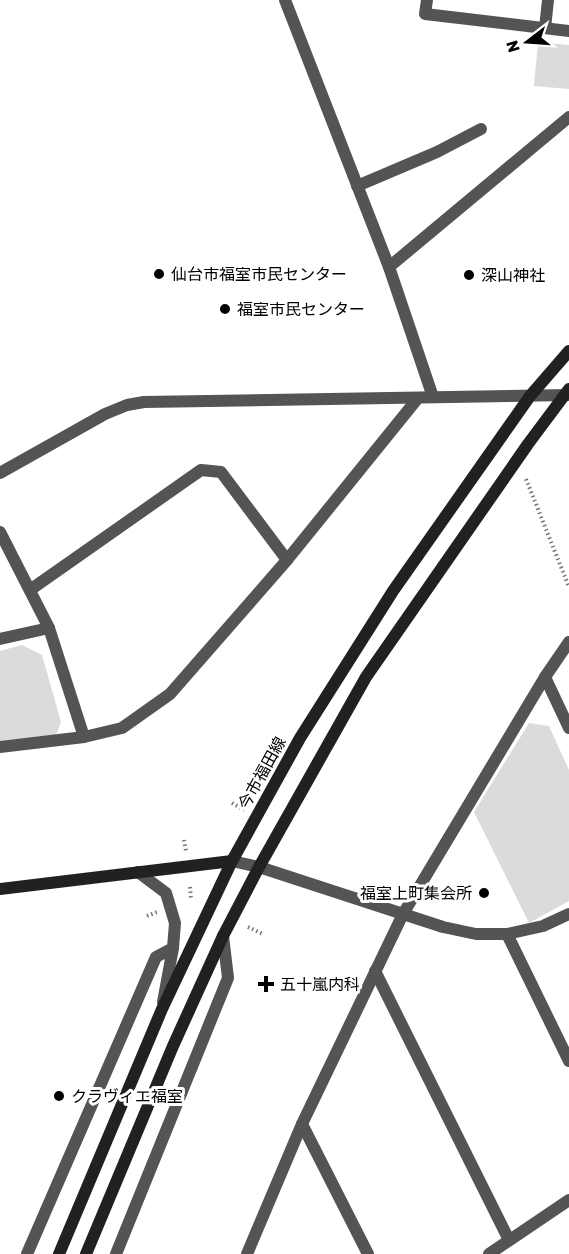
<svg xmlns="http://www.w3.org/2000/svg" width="569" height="1254" font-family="Rubik,'Noto Sans JP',sans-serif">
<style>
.green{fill:#dbdbdb}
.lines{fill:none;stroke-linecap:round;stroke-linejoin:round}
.path{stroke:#767676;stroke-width:4;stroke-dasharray:1.5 3;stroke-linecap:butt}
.street{stroke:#545454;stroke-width:12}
.secondary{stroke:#212121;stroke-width:12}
.poi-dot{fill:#000;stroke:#fff;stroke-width:2}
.labels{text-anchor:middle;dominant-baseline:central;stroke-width:6;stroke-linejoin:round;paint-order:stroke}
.poi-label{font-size:16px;fill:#000;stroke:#fff;text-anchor:start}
.street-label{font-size:16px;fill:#000;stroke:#fff}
</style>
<rect width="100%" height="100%" fill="#fff"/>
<!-- green -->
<g class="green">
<path d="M538 42 569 45V89L534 86Z"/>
<path d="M22 645 42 655 61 722 56 735 0 742V651Z"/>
<path d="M529 723 549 726 569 770V901L529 923 474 812Z"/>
</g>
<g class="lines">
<!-- path -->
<g class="path">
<path d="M526 479 569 587"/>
<path d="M232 803 244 810"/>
<path d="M184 840 186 851"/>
<path d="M190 887 191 899"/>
<path d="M147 916 157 912"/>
<path d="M248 927 263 934"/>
</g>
<!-- street -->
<g class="street">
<path d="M285 0 389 267 433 397"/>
<path d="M427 0 425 14 569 31"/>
<path d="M545 28 548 0"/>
<path d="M357 186 437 152 481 129"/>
<path d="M389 267 569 117"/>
<path d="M0 473 105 414 127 405 144 402 569 395"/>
<path d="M0 532 49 628 84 737"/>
<path d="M30 590 201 470 221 472 287 560"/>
<path d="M0 639 49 628"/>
<path d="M545 677 569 728"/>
<path d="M0 747 84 737 122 728 170 694 287 560 418 398"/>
<path d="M232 861 259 867 443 927 476 934H507L543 926 569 914"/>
<path d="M138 872 166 893 175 923 173 948 163 1002"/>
<path d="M507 934 569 1061"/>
<path d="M375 971 509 1240"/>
<path d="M302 1124 368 1254"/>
<path d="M27 1254 156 957 173 948"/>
<path d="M116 1254 228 978 223 936"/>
<path d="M247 1254 302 1124 403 914 545 677 569 642"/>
<path d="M489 1254 569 1200"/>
</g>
<!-- secondary -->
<g class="secondary">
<path d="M0 889 232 861"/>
<path d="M59 1254 162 1009 232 861 300 738 393 591 530 396 569 351"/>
<path d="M86 1254 173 1046 223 936 259 867 366 677 528 444 569 389"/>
</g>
</g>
<!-- markers -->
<g class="poi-dot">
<circle cx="159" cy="274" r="6"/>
<circle cx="469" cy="275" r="6"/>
<circle cx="225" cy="309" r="6"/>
<circle cx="484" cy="893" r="6"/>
<path d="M263 975h6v6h6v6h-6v6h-6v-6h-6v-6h6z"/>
<circle cx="59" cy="1096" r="6"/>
</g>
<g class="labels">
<!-- poi labels -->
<g class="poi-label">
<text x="171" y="274">仙台市福室市民センター</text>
<text x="481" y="275">深山神社</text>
<text x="237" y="309">福室市民センター</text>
<text x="472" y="893" text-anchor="end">福室上町集会所</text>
<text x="280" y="984">五十嵐内科</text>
<text x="71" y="1096">クラヴィエ福室</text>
</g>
<!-- street labels -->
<g class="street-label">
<text transform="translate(262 773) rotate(-61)">今市福田線</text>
</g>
</g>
<!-- north arrow -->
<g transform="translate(527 42) rotate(253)" stroke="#ffffff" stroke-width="4.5" paint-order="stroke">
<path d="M0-4.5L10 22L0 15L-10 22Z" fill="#000000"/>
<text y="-9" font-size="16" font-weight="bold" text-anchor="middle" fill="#000000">N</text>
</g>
</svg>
